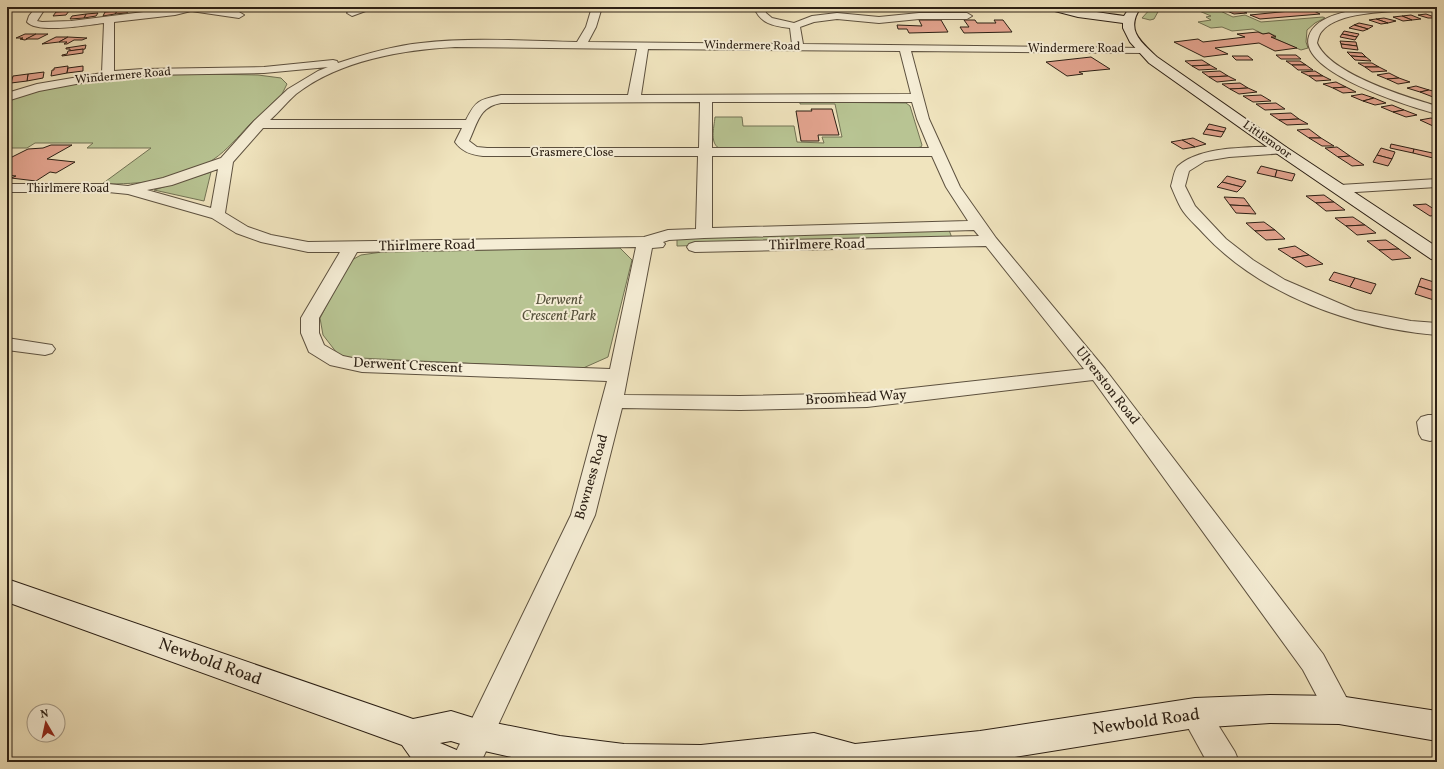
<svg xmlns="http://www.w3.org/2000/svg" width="1444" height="769" font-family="Vollkorn,serif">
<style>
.green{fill:#b8c493;stroke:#727254}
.building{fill:#e3a48f;stroke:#2c2015}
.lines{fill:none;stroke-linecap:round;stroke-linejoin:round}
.street-casing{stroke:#5d513f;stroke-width:2}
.secondary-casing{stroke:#2c2015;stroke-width:2}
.street{fill:#f5edd5;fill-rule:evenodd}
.secondary{fill:#f5edd5;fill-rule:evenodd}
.labels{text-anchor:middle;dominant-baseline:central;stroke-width:4;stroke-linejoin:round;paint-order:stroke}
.far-street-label{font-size:12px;fill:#2c2015;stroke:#f5edd5}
.street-label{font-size:14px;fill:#2c2015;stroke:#f5edd5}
.park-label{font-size:14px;font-style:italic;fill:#56513b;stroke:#f5edd5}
.near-street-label{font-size:17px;fill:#2c2015;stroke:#f5edd5}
</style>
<rect width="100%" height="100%" fill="#f0e4be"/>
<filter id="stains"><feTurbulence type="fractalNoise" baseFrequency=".005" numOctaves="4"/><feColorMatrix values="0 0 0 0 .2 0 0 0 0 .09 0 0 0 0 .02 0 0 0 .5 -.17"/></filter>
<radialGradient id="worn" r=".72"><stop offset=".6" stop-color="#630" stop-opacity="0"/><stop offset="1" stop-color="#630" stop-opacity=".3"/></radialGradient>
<!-- green -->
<g class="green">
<path d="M1152 7H1163L1159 10 1154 19 1150 20 1142 18Z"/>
<path d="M1190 7H1212L1233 17 1245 15 1261 22 1323 17 1325 18 1315 23 1307 30 1306 42 1308 48 1301 50 1271 37 1276 36 1269 33 1263 34 1253 29 1232 31 1222 27 1211 28 1198 22 1211 20 1206 17 1211 16Z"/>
<path d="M204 74 258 75 281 78 287 84 282 94C271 104 260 115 249 125 238 137 227 150 214 159 182 182 139 184 102 184L151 148H87L93 143H35L27 148H7V101C70 77 138 75 204 74Z"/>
<path d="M800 102 906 103 910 106 922 145 921 147 910 149H721C709 145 714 128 715 117H742L743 126H794L797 142 824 143 822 137H842L835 104H800Z"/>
<path d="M211 172 204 201 154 190Z"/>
<path d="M949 230 952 238 677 246V238Z"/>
<path d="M620 248 632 260 608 357 581 369 340 357 323 335 320 318 350 261 361 255 389 251Z"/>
</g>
<!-- building -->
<g class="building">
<path d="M150 7H160V10L149 11Z"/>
<path d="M150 7 149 11 136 12 137 9Z"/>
<path d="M1218 7H1233L1247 13 1234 14Z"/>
<path d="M1304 7H1330L1331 8 1310 9Z"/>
<path d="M73 8 70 11 55 12 57 9Z"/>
<path d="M129 9 127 13 115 14 117 11Z"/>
<path d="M1310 9 1320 14 1260 19 1250 15Z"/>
<path d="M69 11 66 15 53 16 56 12Z"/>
<path d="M117 11 115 14 103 16 105 12Z"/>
<path d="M98 13 96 16 84 18 86 14Z"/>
<path d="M86 14 84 18 70 19 72 16Z"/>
<path d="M1426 14 1437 18H1428L1418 15Z"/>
<path d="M1411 15 1421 19 1412 20 1402 16Z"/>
<path d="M1402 16 1412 20 1403 21 1393 17Z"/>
<path d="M1384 18 1396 21 1388 23 1376 19Z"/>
<path d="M1376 19 1388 23 1381 24 1369 20Z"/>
<path d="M919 20H941L948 32 909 33 907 29H898L897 25 922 26Z"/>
<path d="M964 20H975L977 23H996L994 20H1003L1012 32 964 33 960 27H969Z"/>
<path d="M1359 23 1373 26 1368 29 1354 25Z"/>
<path d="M1354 25 1368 29 1363 31 1349 28Z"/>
<path d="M1344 31 1359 34 1357 37 1342 34Z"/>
<path d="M1258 32 1263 34 1269 33 1276 37H1271L1297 48 1275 51 1259 43 1215 48 1228 54 1204 57 1174 42 1198 39 1203 42 1245 37 1237 34Z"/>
<path d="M25 34H36L25 40 20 39 23 38H16Z"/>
<path d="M36 34H48L38 39H26Z"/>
<path d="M1342 34 1357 37 1355 40 1340 37Z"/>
<path d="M56 37H68L59 42 42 44Z"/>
<path d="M68 37 87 38 82 40H74L67 44H64L67 42H59Z"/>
<path d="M1340 41 1356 42 1357 46 1341 44Z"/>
<path d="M1341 44 1357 46 1358 50 1342 48Z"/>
<path d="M86 45 85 49 70 51V49H66V48Z"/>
<path d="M83 49V53L62 56V55L67 54 68 51Z"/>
<path d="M1347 52 1362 53 1366 57 1351 56Z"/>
<path d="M1276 55H1296L1301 59H1281Z"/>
<path d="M1232 56H1248L1253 60H1236Z"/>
<path d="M1351 56 1366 57 1371 61 1355 60Z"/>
<path d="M1091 57 1110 69 1079 72 1083 74 1067 76 1046 62Z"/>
<path d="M1202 60 1210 65 1192 66 1185 61Z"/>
<path d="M1286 61H1300L1306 65H1292Z"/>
<path d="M1358 63H1372L1379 67H1365Z"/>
<path d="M1210 65 1217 69 1199 70 1192 66Z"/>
<path d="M1292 65H1306L1313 70H1298Z"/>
<path d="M68 66 67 73 51 76 52 70H54V68Z"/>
<path d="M83 66V71L67 73 68 68Z"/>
<path d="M1365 67H1379L1387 71 1372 72Z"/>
<path d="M1220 71 1228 76 1209 77 1202 72Z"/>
<path d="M1315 71 1323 76H1309L1301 72Z"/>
<path d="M44 72 43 78 27 81 28 74Z"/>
<path d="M1389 73 1399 78 1387 79 1377 75Z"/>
<path d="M28 74 27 81 11 83 13 76Z"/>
<path d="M1228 76 1236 80 1217 82 1209 77Z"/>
<path d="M1309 76H1323L1331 80 1316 81Z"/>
<path d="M1399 78 1410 82 1398 84 1387 79Z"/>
<path d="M1336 82 1346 87 1333 88 1323 84Z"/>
<path d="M1240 83 1248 88 1230 89 1222 84Z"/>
<path d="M1416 86 1429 90 1420 92 1407 88Z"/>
<path d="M1346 87 1356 92 1343 93 1333 88Z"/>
<path d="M1248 88 1257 92 1239 94 1230 89Z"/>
<path d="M1429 90 1437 92V96L1433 97 1420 92Z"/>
<path d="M1362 94 1374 98 1363 101 1351 96Z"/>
<path d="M1261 95 1271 101 1253 102 1243 96Z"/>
<path d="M1374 98 1386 103 1375 105 1363 101Z"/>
<path d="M1276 103 1285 109 1265 110 1256 104Z"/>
<path d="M1392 105 1404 110 1393 112 1381 107Z"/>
<path d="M811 109H832L839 135H818L819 141H801L796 111H812Z"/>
<path d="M1404 110 1417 115 1406 117 1393 112Z"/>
<path d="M1291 113 1299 119 1279 120 1270 114Z"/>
<path d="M1431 118 1437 120V125L1433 126 1420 120Z"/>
<path d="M1299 119 1308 124 1287 125 1279 120Z"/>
<path d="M1209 124 1226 128 1224 132 1206 129Z"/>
<path d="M1206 129 1224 132 1221 137 1203 134Z"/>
<path d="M1309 129 1321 138H1309L1297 130Z"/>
<path d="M1193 138 1206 144 1195 147 1182 140Z"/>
<path d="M1309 138H1321L1334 146H1322Z"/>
<path d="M1182 140 1195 147 1183 149 1171 142Z"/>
<path d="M1391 144 1414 149 1413 153 1390 148Z"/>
<path d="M51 145H72L47 159 75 162 56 173 50 172 36 181 11 178 16 176 7 175V156L12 157 28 149 43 148Z"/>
<path d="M1337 147 1350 156 1338 157 1325 148Z"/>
<path d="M1381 148 1395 152 1392 159 1377 155Z"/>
<path d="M1414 149 1437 154V159L1413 153Z"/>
<path d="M1377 155 1392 159 1388 166 1373 162Z"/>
<path d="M1350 156 1364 165 1352 166 1338 157Z"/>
<path d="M1261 166 1277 170 1275 177 1257 173Z"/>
<path d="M1277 170 1295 174 1292 181 1275 177Z"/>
<path d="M1227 176 1246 181 1242 187 1222 182Z"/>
<path d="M1222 182 1242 187 1237 192 1217 187Z"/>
<path d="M1324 195 1334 202 1316 203 1306 196Z"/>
<path d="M1224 197 1244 198 1250 206 1230 205Z"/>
<path d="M1334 202 1345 210 1326 211 1316 203Z"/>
<path d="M1426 204 1437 211V215L1430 216 1413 205Z"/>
<path d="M1230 205 1250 206 1256 214 1236 213Z"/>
<path d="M1353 217 1365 225 1346 226 1335 218Z"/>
<path d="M1264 222 1275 230 1255 231 1246 223Z"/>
<path d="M1365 225 1376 233 1357 235 1346 226Z"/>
<path d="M1275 230 1285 239 1266 240 1255 231Z"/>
<path d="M1386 240 1399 249 1379 250 1367 241Z"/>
<path d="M1295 246 1309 255 1292 258 1278 249Z"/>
<path d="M1399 249 1411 258 1392 260 1379 250Z"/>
<path d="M1309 255 1323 264 1306 267 1292 258Z"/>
<path d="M1334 272 1355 278 1350 287 1329 280Z"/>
<path d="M1355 278 1376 284 1371 294 1350 287Z"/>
<path d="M1421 278 1437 283V292L1418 286Z"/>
<path d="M1418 286 1437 292V301L1415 294Z"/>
</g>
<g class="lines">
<defs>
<g id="street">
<path d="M36 7H46L37 21 42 22 71 21 184 7H201L239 12 244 15 239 18 191 11 175 15 114 22V71L143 69 264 67 333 60 337 61 338 63C365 54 393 46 421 43 472 37 526 41 577 42L586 27 592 7H602L596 27 588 42 792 44 790 28C774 26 760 24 754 7H764L766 13 772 18 794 23 812 16 837 13 879 17 919 13H967L972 16 967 19H919L879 23 837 19 814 22 800 27 803 44 1146 48 1147 50 1146 52 1142 53 911 51 929 119 960 187 996 238 1105 369 1323 654 1353 710 1349 719 1339 723 1329 719 1303 670 1093 380 867 407 740 410 622 408 595 515 481 762H451L571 515 607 381 362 372 330 365 309 352 301 333V318L340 252H308L261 242 236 233 212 218 128 194 108 192H7V184H108L128 186 163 178 221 158 254 121 288 89 318 71 328 67 264 73 143 75 108 78 39 91 7 101V93L37 84 102 73 104 23C88 25 38 34 27 22L29 16ZM455 47 637 49 628 95H501C479 100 476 100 466 120H270C279 112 287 102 296 94 340 60 401 50 455 47ZM648 49 900 51 911 94 641 95ZM700 102 699 148H487L477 147 469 141C478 122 479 107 501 103ZM712 102H912L917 119 929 148H712ZM263 128H462L455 142C462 152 472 155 483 156H698L696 229 668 230 644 237 308 242 271 235 248 227 225 213 233 162ZM712 156H932L946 187 968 221 712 228ZM218 169 211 208 147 190 172 185ZM974 230 979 236 695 242 689 244 687 247 689 250 695 252 986 246 1084 369 867 393 740 396 624 395 652 248 663 247 665 244 663 242 669 240 704 238ZM636 247 610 369 362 360 343 356 324 345 319 333V318L357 252Z"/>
<path d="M359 7H373L371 9 352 16 347 13 349 11Z"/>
<path d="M1080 7H1091L1084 11 1081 10Z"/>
<path d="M1373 7H1414L1409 10C1385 12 1338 12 1322 31 1319 34 1318 39 1317 43 1330 74 1406 97 1437 106V114C1411 107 1297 72 1309 36 1316 14 1354 10 1373 7Z"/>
<path d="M1281 146 1286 147 1288 150 1286 153 1229 157 1205 161 1189 171 1185 186 1195 206 1226 239 1253 260 1285 280 1355 310 1411 321 1437 323V335C1354 328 1261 296 1203 233 1196 225 1186 217 1181 208 1177 201 1174 193 1171 186 1173 180 1174 170 1178 166 1202 145 1251 148 1281 146Z"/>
<path d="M1437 179V187L1340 193 1335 192 1333 189 1335 186 1340 185Z"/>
<path d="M7 338 52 345 55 349 52 353 45 355 7 350Z"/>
<path d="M1428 415H1437V439L1430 441 1422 439 1419 434 1417 422 1421 417Z"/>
<path d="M1195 700 1205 704 1235 752 1239 762H1207L1180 713 1185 704Z"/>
</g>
<g id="secondary">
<path d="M1046 7C1071 7 1099 13 1124 16L1130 7H1141C1125 30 1140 41 1157 57L1286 147 1437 247V260L1431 259 1276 153 1149 63 1130 42 1123 28V23L1078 17 1047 9Z"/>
<path d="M7 579 413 719 451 711 480 720 560 736 624 744 701 745 814 733 855 744 980 731 1195 698 1270 695 1339 696 1437 711V741L1339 724 1270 723 1195 728 983 762H534L480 750 451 741 440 743 459 751 464 762H414L402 745 7 602Z"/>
</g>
</defs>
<!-- street casing -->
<use href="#street" class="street-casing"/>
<!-- secondary casing -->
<use href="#secondary" class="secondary-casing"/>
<!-- street -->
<use href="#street" class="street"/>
<!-- secondary -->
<use href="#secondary" class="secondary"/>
</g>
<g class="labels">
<!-- far-street labels -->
<g class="far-street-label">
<text transform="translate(752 46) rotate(1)">Windermere Road</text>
<text x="1076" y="49">Windermere Road</text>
<text transform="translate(123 76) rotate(-5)">Windermere Road</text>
<text transform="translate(1267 140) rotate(35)">Littlemoor</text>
<text x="572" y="153">Grasmere Close</text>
<text x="68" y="189">Thirlmere Road</text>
</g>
<!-- street labels -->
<g class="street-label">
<text transform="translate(817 245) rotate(-1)">Thirlmere Road</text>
<text transform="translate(427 246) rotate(-1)">Thirlmere Road</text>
<text transform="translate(408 366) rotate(3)">Derwent Crescent</text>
<text transform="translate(1107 386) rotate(52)">Ulverston Road</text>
<text transform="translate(856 398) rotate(-3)">Broomhead Way</text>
<text transform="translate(592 477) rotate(-74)">Bowness Road</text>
</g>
<!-- park labels -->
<g class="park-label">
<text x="559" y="300">Derwent<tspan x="559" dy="16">Crescent Park</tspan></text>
</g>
<!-- near-street labels -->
<g class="near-street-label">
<text transform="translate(210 662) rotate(20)">Newbold Road</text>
<text transform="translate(1146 722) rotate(-8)">Newbold Road</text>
</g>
</g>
<!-- margin -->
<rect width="1444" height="769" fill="none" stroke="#f0e4be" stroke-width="24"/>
<rect x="8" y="8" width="1428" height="753" fill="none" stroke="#2c2015" stroke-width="2"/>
<rect x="12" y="12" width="1420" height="745" fill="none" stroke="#2c2015"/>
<!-- north arrow -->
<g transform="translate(46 723) rotate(351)"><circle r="19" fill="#f5edd5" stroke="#a59b88"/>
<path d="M0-3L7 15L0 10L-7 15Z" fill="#8f2418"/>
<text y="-6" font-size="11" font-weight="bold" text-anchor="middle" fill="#2c2015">N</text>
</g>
<rect width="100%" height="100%" filter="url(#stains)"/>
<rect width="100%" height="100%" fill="url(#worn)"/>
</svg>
